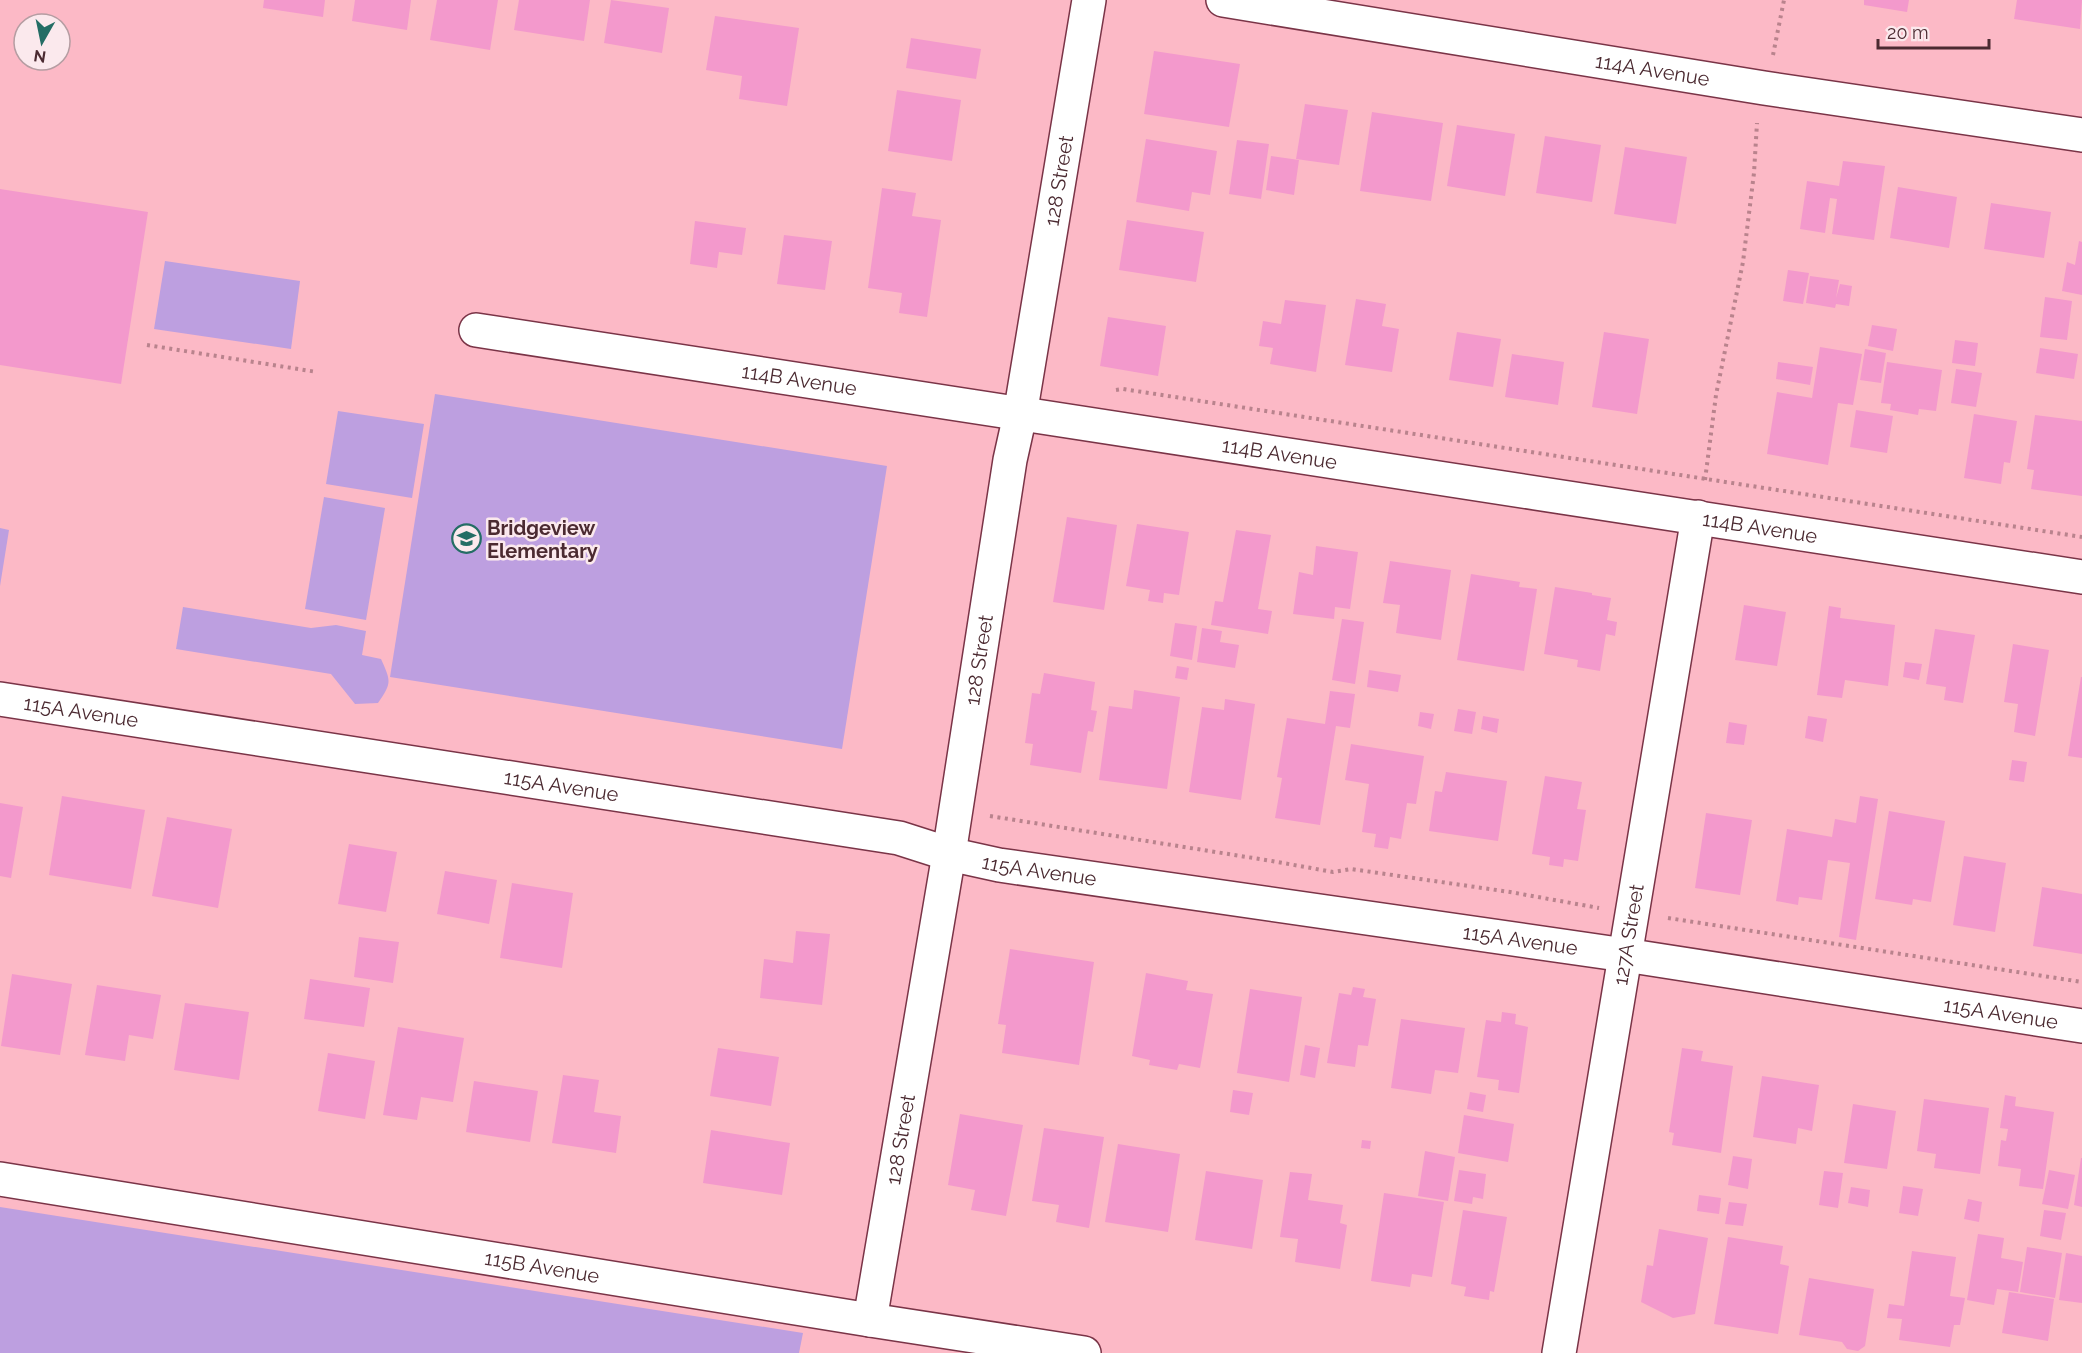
<svg xmlns="http://www.w3.org/2000/svg" width="2082" height="1353" font-family="Raleway,sans-serif">
<style>
.green{fill:#bd9fe0}
.building{fill:#f399cc}
.lines{fill:none;stroke-linecap:round;stroke-linejoin:round}
.street-casing{stroke:#7a3447;stroke-width:36}
.path{stroke:#b9838d;stroke-width:4;stroke-dasharray:3 4.5;stroke-linecap:butt}
.street{stroke:#fff;stroke-width:33}
.labels{text-anchor:middle;dominant-baseline:central;stroke-width:5;stroke-linejoin:round;paint-order:stroke}
.street-label{font-size:20px;fill:#4b2a31;stroke:#fbe9ed}
.poi-label{font-size:20px;font-weight:bold;fill:#4b2a31;stroke:#fbe9ed;text-anchor:start}
</style>
<rect width="100%" height="100%" fill="#fcb9c6"/>
<!-- green -->
<g class="green">
<path d="M165 261 300 281 291 349 154 329Z"/>
<path d="M435 394 887 466 842 749 390 677Z"/>
<path d="M338 411 424 424 412 498 326 484Z"/>
<path d="M324 497 385 508 366 620 305 609Z"/>
<path d="M0 528 9 530 0 586Z"/>
<path d="M183 607 311 628 336 625 366 631 362 655 381 659C391 681 392 683 378 703L355 704 331 674 176 649Z"/>
<path d="M0 1207 803 1333 799 1353H0Z"/>
</g>
<!-- building -->
<g class="building">
<path d="M264 0H325L323 17 263 8Z"/>
<path d="M355 0H411L407 30 352 21Z"/>
<path d="M437 0H498L490 50 430 40Z"/>
<path d="M519 0H590L584 41 514 30Z"/>
<path d="M611 0 669 8 662 53 604 43Z"/>
<path d="M1864 0H1909L1907 12 1864 5Z"/>
<path d="M2017 0H2082L2080 29 2014 19Z"/>
<path d="M715 16 799 28 787 106 739 99 742 76 706 70Z"/>
<path d="M911 38 981 49 976 79 906 68Z"/>
<path d="M1154 51 1240 64 1229 127 1144 114Z"/>
<path d="M897 90 961 100 952 161 888 151Z"/>
<path d="M1305 104 1348 110 1339 165 1296 159Z"/>
<path d="M1372 112 1443 123 1431 201 1360 191Z"/>
<path d="M1457 125 1515 134 1505 196 1447 186Z"/>
<path d="M1545 136 1601 145 1592 202 1536 193Z"/>
<path d="M1146 139 1217 151 1210 195 1192 192 1189 211 1136 202Z"/>
<path d="M1237 140 1269 144 1261 199 1229 194Z"/>
<path d="M1625 147 1687 157 1676 224 1614 214Z"/>
<path d="M1271 156 1299 160 1294 195 1266 190Z"/>
<path d="M1843 161 1885 166 1874 240 1832 234 1837 199 1830 198 1825 233 1800 229 1807 181 1839 186Z"/>
<path d="M1898 187 1957 197 1949 248 1890 238Z"/>
<path d="M882 188 916 193 912 216 941 220 927 317 899 313 902 293 868 288Z"/>
<path d="M0 189 148 212 121 384 0 365Z"/>
<path d="M1991 203 2051 212 2044 258 1984 249Z"/>
<path d="M1127 220 1204 232 1196 282 1119 270Z"/>
<path d="M695 221 746 228 742 255 719 252 717 268 690 264Z"/>
<path d="M784 235 832 241 825 290 777 284Z"/>
<path d="M2079 241 2082 242V295L2062 291 2067 262 2075 265Z"/>
<path d="M1788 270 1809 273 1803 304 1783 301Z"/>
<path d="M1810 276 1839 280 1836 298 1840 284 1852 286 1849 306 1836 304 1835 308 1806 303Z"/>
<path d="M2045 297 2072 301 2067 340 2040 337Z"/>
<path d="M1356 299 1386 304 1382 326 1399 329 1392 372 1345 365Z"/>
<path d="M1285 300 1326 305 1316 372 1270 364 1273 348 1259 346 1263 321 1281 324Z"/>
<path d="M1108 317 1166 326 1158 376 1100 366Z"/>
<path d="M1872 325 1897 329 1893 351 1868 346Z"/>
<path d="M1457 332 1501 339 1493 387 1449 380Z"/>
<path d="M1604 332 1649 339 1637 414 1592 407Z"/>
<path d="M1955 340 1978 343 1975 366 1952 363Z"/>
<path d="M1820 347 1862 354 1853 405 1838 403 1828 465 1767 454 1777 392 1812 398Z"/>
<path d="M2040 348 2078 354 2074 379 2036 373Z"/>
<path d="M1865 349 1886 353 1881 383 1860 380Z"/>
<path d="M1512 354 1564 362 1558 405 1505 397Z"/>
<path d="M1778 362 1813 367 1810 385 1776 379Z"/>
<path d="M1887 362 1942 370 1936 411 1919 409 1918 415 1890 410 1891 404 1881 403Z"/>
<path d="M1956 369 1982 373 1976 407 1951 403Z"/>
<path d="M1856 410 1893 416 1887 453 1850 447Z"/>
<path d="M1974 414 2017 421 2010 463 2004 462 2001 484 1964 478Z"/>
<path d="M2035 415 2082 421V496L2031 489 2034 470 2027 469Z"/>
<path d="M1067 517 1117 525 1104 610 1053 602Z"/>
<path d="M1137 524 1189 532 1179 595 1164 593 1163 603 1148 601 1150 590 1126 586Z"/>
<path d="M1236 530 1271 535 1258 609 1272 611 1268 634 1211 625 1215 601 1223 602Z"/>
<path d="M1316 546 1358 552 1350 609 1335 607 1334 619 1293 614 1299 572 1313 575Z"/>
<path d="M1390 561 1451 570 1441 640 1396 633 1400 605 1383 603Z"/>
<path d="M1471 574 1520 582 1519 587 1537 589 1524 671 1457 660Z"/>
<path d="M1555 587 1592 593V595L1611 598 1607 620 1617 622 1615 636 1606 634 1600 671 1577 667 1578 660 1544 654Z"/>
<path d="M1744 605 1786 612 1777 666 1735 660Z"/>
<path d="M1829 606 1841 608 1840 618 1895 625 1888 686 1845 680 1842 698 1817 695Z"/>
<path d="M1342 619 1364 622 1355 684 1332 680Z"/>
<path d="M1175 623 1197 626 1192 660 1170 656Z"/>
<path d="M1202 628 1222 631 1220 642 1239 645 1235 668 1197 662Z"/>
<path d="M1935 629 1975 635 1963 703 1944 700 1946 687 1926 684Z"/>
<path d="M2013 644 2049 650 2035 736 2014 732 2018 704 2004 702Z"/>
<path d="M1905 662 1922 664 1919 680 1903 677Z"/>
<path d="M1177 666 1189 668 1187 680 1175 678Z"/>
<path d="M1369 670 1401 675 1398 692 1367 687Z"/>
<path d="M1044 673 1095 682 1091 710 1097 711 1093 732 1088 731 1081 773 1030 765 1033 744 1025 743 1032 693 1040 694Z"/>
<path d="M2081 677H2082V758L2068 756Z"/>
<path d="M1134 690 1180 697 1167 789 1099 780 1109 706 1132 709Z"/>
<path d="M1330 691 1355 694 1350 728 1336 726 1320 825 1275 818 1282 778 1277 777 1287 718 1325 724Z"/>
<path d="M1225 699 1255 704 1241 800 1189 792 1202 707 1224 710Z"/>
<path d="M1458 709 1476 712 1472 734 1454 731Z"/>
<path d="M1420 712 1434 714 1431 729 1418 726Z"/>
<path d="M1483 716 1499 719 1497 733 1481 729Z"/>
<path d="M1808 716 1827 719 1823 742 1805 738Z"/>
<path d="M1729 722 1747 725 1744 745 1726 743Z"/>
<path d="M1351 744 1424 756 1416 804 1407 803 1401 839 1390 837 1388 849 1374 847 1376 834 1362 832 1369 784 1345 780Z"/>
<path d="M2012 760 2027 762 2024 782 2009 780Z"/>
<path d="M1446 772 1507 781 1498 841 1429 831 1435 791 1442 792Z"/>
<path d="M1545 776 1582 782 1577 809 1586 810 1578 861 1564 859 1563 867 1549 865 1550 857 1532 854Z"/>
<path d="M62 796 145 810 131 889 49 875Z"/>
<path d="M1860 796 1878 799 1856 940 1839 937 1850 863 1828 860 1822 900 1799 897 1798 905 1776 901 1787 829 1832 837 1835 819 1856 823Z"/>
<path d="M0 803 23 807 11 878 0 876Z"/>
<path d="M1889 811 1945 821 1931 902 1913 899 1912 905 1875 899Z"/>
<path d="M1706 813 1752 820 1740 895 1695 888Z"/>
<path d="M167 817 232 829 218 908 152 896Z"/>
<path d="M349 844 397 852 386 912 338 904Z"/>
<path d="M1964 856 2006 863 1995 932 1953 925Z"/>
<path d="M445 871 497 880 489 924 437 914Z"/>
<path d="M512 883 573 893 562 968 500 958Z"/>
<path d="M2042 887 2082 894V954L2033 946Z"/>
<path d="M796 931 830 934 822 1005 760 998 764 959 793 963Z"/>
<path d="M359 937 399 942 393 983 354 977Z"/>
<path d="M1010 949 1094 962 1079 1065 1002 1053 1006 1025 998 1024Z"/>
<path d="M1146 973 1188 981 1186 990 1213 994 1200 1068 1179 1064 1177 1070 1149 1065 1150 1060 1132 1056Z"/>
<path d="M12 974 72 984 60 1055 1 1046Z"/>
<path d="M310 979 370 988 364 1027 304 1019Z"/>
<path d="M97 985 161 995 153 1039 129 1035 125 1061 85 1055Z"/>
<path d="M1353 987 1365 989 1363 997 1376 999 1368 1046 1358 1045 1355 1067 1327 1063 1339 993 1351 995Z"/>
<path d="M1250 989 1302 997 1289 1082 1237 1073Z"/>
<path d="M185 1003 249 1012 239 1080 174 1070Z"/>
<path d="M1502 1012 1516 1014 1515 1024 1528 1027 1519 1093 1498 1090 1499 1080 1477 1077 1486 1020 1501 1022Z"/>
<path d="M1401 1019 1465 1028 1458 1073 1435 1070 1431 1094 1391 1088Z"/>
<path d="M398 1027 464 1038 453 1102 421 1097 417 1120 383 1115Z"/>
<path d="M1305 1045 1320 1048 1315 1078 1300 1075Z"/>
<path d="M718 1048 779 1057 771 1106 710 1096Z"/>
<path d="M1682 1048 1703 1051 1701 1061 1733 1066 1721 1153 1672 1145 1674 1133 1669 1132Z"/>
<path d="M328 1053 375 1061 365 1119 318 1111Z"/>
<path d="M563 1075 599 1080 594 1112 621 1116 616 1153 552 1143Z"/>
<path d="M1762 1076 1819 1085 1812 1131 1798 1128 1796 1144 1753 1137Z"/>
<path d="M474 1081 538 1091 530 1142 466 1132Z"/>
<path d="M1233 1090 1253 1093 1249 1115 1230 1112Z"/>
<path d="M1470 1092 1486 1095 1483 1112 1467 1109Z"/>
<path d="M2005 1095 2016 1097 2015 1106 2054 1112 2043 1189 2019 1186 2021 1169 1998 1166 2001 1140 2006 1141 2008 1129 2000 1128Z"/>
<path d="M1924 1099 1989 1108 1980 1174 1934 1168 1936 1154 1917 1151Z"/>
<path d="M1853 1104 1896 1111 1887 1169 1844 1163Z"/>
<path d="M960 1114 1023 1125 1006 1216 971 1210 975 1190 948 1185Z"/>
<path d="M1464 1115 1514 1124 1508 1162 1458 1153Z"/>
<path d="M1044 1128 1104 1137 1089 1228 1056 1222 1059 1205 1032 1201Z"/>
<path d="M711 1130 790 1143 782 1195 703 1183Z"/>
<path d="M1362 1140 1371 1141 1370 1149 1361 1148Z"/>
<path d="M1118 1144 1180 1154 1168 1232 1105 1222Z"/>
<path d="M1425 1151 1455 1157 1448 1201 1418 1196Z"/>
<path d="M1733 1156 1752 1159 1748 1189 1728 1185Z"/>
<path d="M2081 1158H2082V1207L2074 1205Z"/>
<path d="M1459 1170 1486 1174 1483 1199 1473 1197 1472 1204 1454 1201Z"/>
<path d="M2049 1170 2075 1175 2068 1209 2042 1204Z"/>
<path d="M1206 1171 1263 1180 1252 1249 1195 1240Z"/>
<path d="M1824 1171 1843 1173 1838 1208 1819 1205Z"/>
<path d="M1290 1172 1312 1174 1308 1200 1343 1205 1340 1223 1347 1225 1340 1269 1295 1262 1298 1239 1280 1237Z"/>
<path d="M1903 1186 1923 1189 1918 1216 1899 1213Z"/>
<path d="M1851 1187 1870 1190 1868 1207 1848 1203Z"/>
<path d="M1384 1193 1444 1202 1432 1277 1412 1274 1410 1287 1371 1281Z"/>
<path d="M1699 1195 1721 1198 1719 1214 1697 1211Z"/>
<path d="M1968 1199 1982 1202 1979 1222 1964 1219Z"/>
<path d="M1729 1202 1747 1204 1743 1226 1725 1224Z"/>
<path d="M1463 1210 1507 1217 1494 1292 1490 1291 1489 1300 1464 1296 1466 1287 1451 1284Z"/>
<path d="M2044 1210 2066 1213 2061 1240 2040 1236Z"/>
<path d="M1659 1229 1708 1238 1695 1314 1673 1318 1641 1302 1647 1265 1653 1266Z"/>
<path d="M1978 1234 2004 1238 2001 1258 2023 1262 2018 1292 1997 1289 1994 1305 1967 1300Z"/>
<path d="M1728 1237 1783 1246 1780 1264 1789 1266 1778 1334 1714 1324Z"/>
<path d="M2027 1247 2062 1253 2055 1298 2020 1292Z"/>
<path d="M1912 1251 1956 1257 1950 1296 1965 1298 1960 1325H1954L1950 1347 1899 1340 1902 1319 1887 1318 1889 1304 1904 1306Z"/>
<path d="M2066 1253 2082 1256V1303L2059 1300Z"/>
<path d="M1809 1278 1874 1289 1865 1346 1858 1351 1847 1349 1842 1342 1799 1335Z"/>
<path d="M2009 1292 2054 1299 2048 1341 2002 1333Z"/>
</g>
<g class="lines">
<defs>
<g id="street">
<path id="s1" d="M1223 0 1764 88 2082 135"/>
<path id="s2" d="M476 330 2082 577"/>
<path id="s3" d="M0 699 899 838 949 854 999 865 1625 955 2082 1026"/>
<path id="s4" d="M0 1179 870 1320 1084 1353"/>
<path id="s5" d="M870 1320 949 854 1010 460 1020 415 1089 0"/>
<path id="s6" d="M1559 1353 1698 517"/>
</g>
</defs>
<!-- street casing -->
<use href="#street" class="street-casing"/>
<!-- path -->
<g class="path">
<path d="M1773 55 1784 0"/>
<path d="M147 345 317 372"/>
<path d="M1116 390 1123 389 2082 537"/>
<path d="M1705 480 1716 395 1743 262 1754 173 1757 123"/>
<path d="M990 816 1272 861 1333 872 1351 869 1510 892 1599 908"/>
<path d="M1668 918 2082 982"/>
</g>
<!-- street -->
<use href="#street" class="street"/>
</g>
<!-- icons -->
<defs>
<symbol id="school-ring" viewBox="-11 -11 22 22"><circle r="9.5" fill="#fbe9ed" stroke="#246d65" stroke-width="1.5"/><path d="M0-5L7-2L0 1L-7-2ZM-4 1L0 2.5L4 1V4Q0 6-4 4Z" fill="#246d65"/></symbol>
</defs>
<g fill-rule="evenodd">
<use href="#school-ring" x="450" y="522" width="33" height="33"/>
</g>
<g class="labels">
<!-- street labels -->
<g class="street-label">
<text stroke="none"><textPath href="#s1" startOffset="435">114A Avenue</textPath></text>
<text stroke="none"><textPath href="#s5" startOffset="1155">128 Street</textPath></text>
<text stroke="none"><textPath href="#s2" startOffset="327">114B Avenue</textPath></text>
<text stroke="none"><textPath href="#s2" startOffset="813">114B Avenue</textPath></text>
<text stroke="none"><textPath href="#s2" startOffset="1299">114B Avenue</textPath></text>
<text stroke="none"><textPath href="#s5" startOffset="669">128 Street</textPath></text>
<text stroke="none"><textPath href="#s3" startOffset="82">115A Avenue</textPath></text>
<text stroke="none"><textPath href="#s3" startOffset="568">115A Avenue</textPath></text>
<text stroke="none"><textPath href="#s3" startOffset="1054">115A Avenue</textPath></text>
<text stroke="none"><textPath href="#s6" startOffset="424">127A Street</textPath></text>
<text stroke="none"><textPath href="#s3" startOffset="1540">115A Avenue</textPath></text>
<text stroke="none"><textPath href="#s3" startOffset="2026">115A Avenue</textPath></text>
<text stroke="none"><textPath href="#s5" startOffset="183">128 Street</textPath></text>
<text stroke="none"><textPath href="#s4" startOffset="549">115B Avenue</textPath></text>
</g>
<!-- poi labels -->
<g class="poi-label">
<text x="487" y="528">Bridgeview<tspan x="487" dy="23">Elementary</tspan></text>
</g>
</g>
<!-- north arrow -->
<g transform="translate(42 42) rotate(189)"><circle r="28" fill="#fbe9ed" stroke="#b59da2" stroke-width="1.5"/>
<path d="M0-4.5L10 22L0 15L-10 22Z" fill="#246d65"/>
<text y="-9" font-size="16" font-weight="bold" text-anchor="middle" fill="#4b2a31">N</text>
</g>
<!-- scale -->
<path d="M1878 39v9h111v-9" fill="none" stroke="#4b2a31" stroke-width="3"/>
<text x="1887" y="39" font-size="18" fill="#4b2a31" stroke="#fbe9ed" stroke-width="4.5" paint-order="stroke">20 m</text>
</svg>
